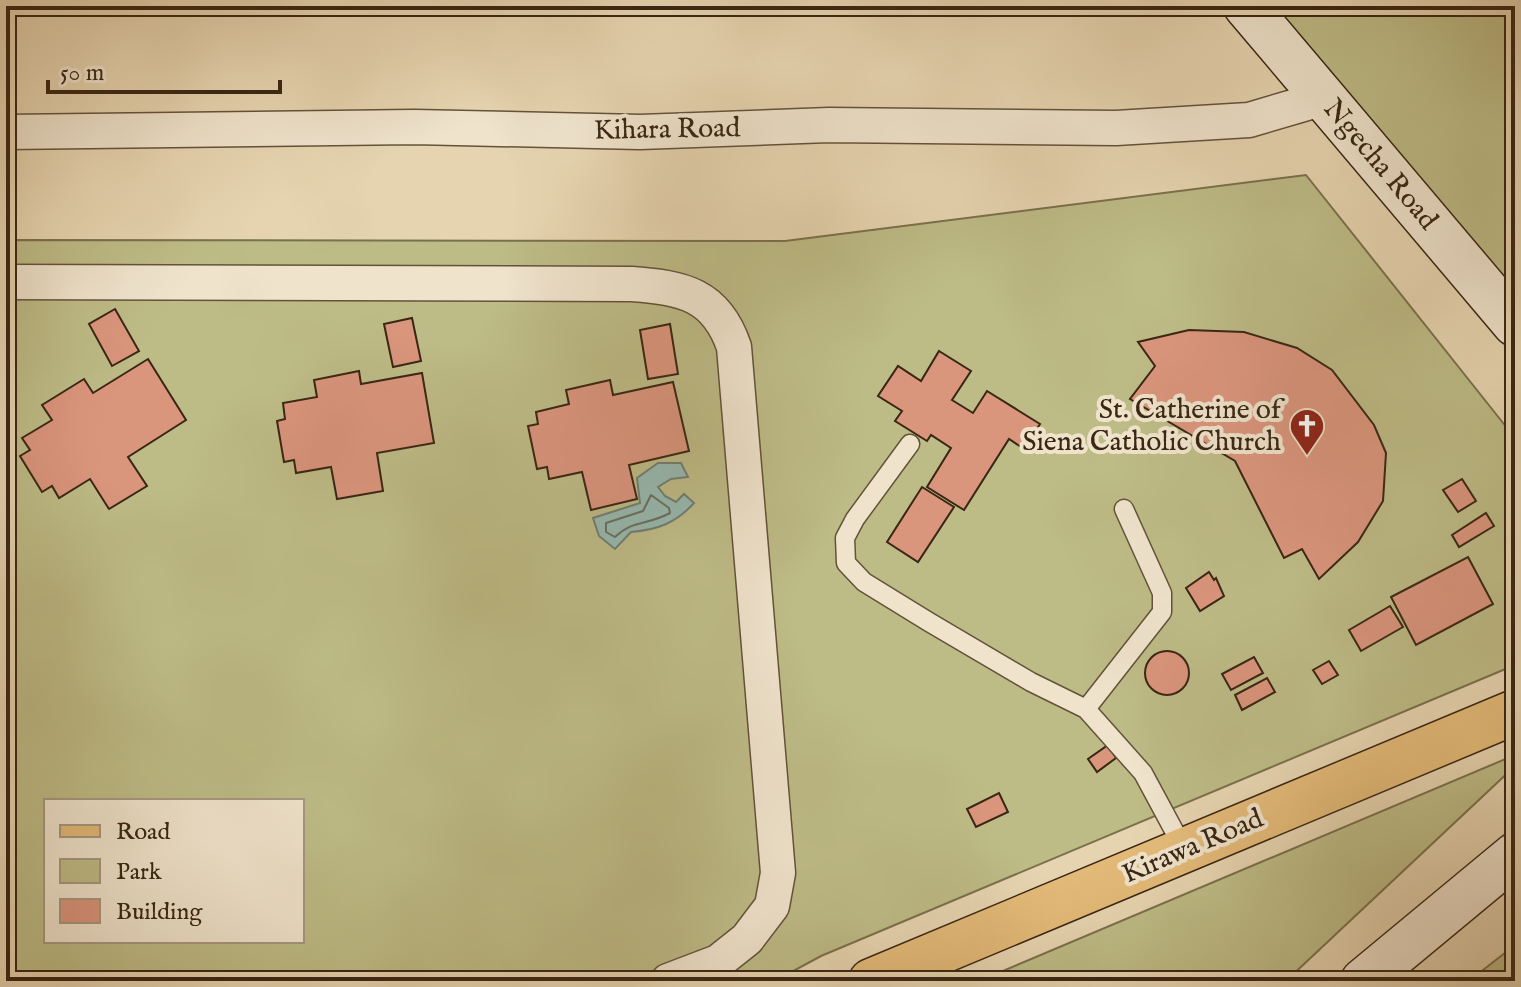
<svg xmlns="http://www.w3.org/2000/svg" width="1521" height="987" font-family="'IM FELL English',serif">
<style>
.green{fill:#bdbb86;stroke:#7b704c;stroke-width:2;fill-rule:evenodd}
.water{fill:#96b8af;stroke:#717e71;stroke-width:2}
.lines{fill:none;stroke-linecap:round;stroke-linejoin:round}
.shore{stroke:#686f61;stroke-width:2}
.building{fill:#da957d;stroke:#392613;stroke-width:2}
.lane-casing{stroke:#64523a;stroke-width:21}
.street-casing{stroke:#64523a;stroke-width:37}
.secondary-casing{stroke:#392613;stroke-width:47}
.primary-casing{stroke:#392613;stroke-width:47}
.lane{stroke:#efe3cc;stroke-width:18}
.street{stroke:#efe3cc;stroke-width:34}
.secondary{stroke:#efe3cc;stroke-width:44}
.primary{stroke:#e3ba78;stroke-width:44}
.labels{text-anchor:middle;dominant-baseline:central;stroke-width:8;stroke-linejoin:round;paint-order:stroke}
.street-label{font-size:28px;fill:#392613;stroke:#efe3cc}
.poi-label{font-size:28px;fill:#392613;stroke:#efe3cc;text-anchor:end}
</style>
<rect width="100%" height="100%" fill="#e6d4b0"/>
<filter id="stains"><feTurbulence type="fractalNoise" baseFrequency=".0025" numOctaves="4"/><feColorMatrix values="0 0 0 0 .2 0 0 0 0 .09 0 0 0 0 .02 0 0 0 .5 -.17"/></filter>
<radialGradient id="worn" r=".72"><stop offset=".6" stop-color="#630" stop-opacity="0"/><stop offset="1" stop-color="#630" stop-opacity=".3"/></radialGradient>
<!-- green -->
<g class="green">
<path d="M1260 6H1515V297Z"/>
<path d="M1306 175 1515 438V665L821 956 775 981H6V240L785 241ZM46 801H302V941H46Z"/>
<path d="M1515 755V766L1286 981H979Z"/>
<path d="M1515 945V981H1469Z"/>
</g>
<!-- water -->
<path class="water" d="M658 463H681L688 477 671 479 658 487 665 496 676 502 684 494 694 503C676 523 657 530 631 532L615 549 599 536 593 518 640 503 637 478Z"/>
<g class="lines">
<!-- shore -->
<path class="shore" d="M651 495 669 508 670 513C646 526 634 519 615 537L606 532V523L643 511Z"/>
</g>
<!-- building -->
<g class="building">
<path d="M115 309 139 351 112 366 89 324Z"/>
<path d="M412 318 421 361 393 367 384 324Z"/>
<path d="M670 324 678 374 648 379 640 330Z"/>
<path d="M1189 330 1244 332 1297 348 1332 370 1374 425 1386 453 1383 501 1358 542 1319 579 1302 549 1284 558 1235 461 1130 399 1155 366 1138 342Z"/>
<path d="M939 351 971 371 952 400 973 413 987 391 1040 424 1024 449 1009 439 964 510 927 487 951 448 931 435 927 441 895 421 902 411 878 396 898 366 921 381Z"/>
<path d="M148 359 186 420 128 457 147 486 109 509 90 479 59 498 52 486 42 492 20 456 30 450 22 438 52 420 42 405 84 379 93 393Z"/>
<path d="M359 371 361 384 422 373 434 443 377 453 383 491 337 499 331 467 296 473 294 460 284 462 277 421 285 419 283 403 317 397 314 380Z"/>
<path d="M610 380 613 395 673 382 689 451 629 465 637 499 591 510 582 472 549 479 547 467 537 469 528 426 538 424 536 412 569 404 566 390Z"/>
<path d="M1462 479 1476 501 1458 512 1443 490Z"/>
<path d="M922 487 954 507 918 562 887 542Z"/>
<path d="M1486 513 1494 526 1459 547 1452 535Z"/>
<path d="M1468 557 1493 604 1416 645 1391 597Z"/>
<path d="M1209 572 1214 580 1216 578 1224 596 1200 611 1186 588Z"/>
<path d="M1390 606 1403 627 1361 651 1349 630Z"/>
<circle cx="1167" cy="673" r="22"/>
<path d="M1254 657 1263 673 1231 690 1222 674Z"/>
<path d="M1329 661 1338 675 1322 684 1313 670Z"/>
<path d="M1267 678 1275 692 1242 710 1235 695Z"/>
<path d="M1108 745 1116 758 1097 772 1088 759Z"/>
<path d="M999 793 1008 812 976 827 967 809Z"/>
</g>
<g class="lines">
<defs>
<g id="lane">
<path d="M910 444 855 519 845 538 846 563 864 582 929 622 1031 682 1086 709 1143 773 1185 851"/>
<path d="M1086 709 1162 612V593L1124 509"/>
</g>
<g id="street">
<path d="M6 132 414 127 640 132 829 125 1116 128 1249 120 1324 98"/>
<path d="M6 282 632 284C683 288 716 294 734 347L778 873 772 906 747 939 718 962 668 981"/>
</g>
<g id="secondary">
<path d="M1246 6 1515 324"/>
<path d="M1363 981 1515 855"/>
</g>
<path id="primary" d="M871 981 1515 712"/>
</defs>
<!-- lane casing -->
<use href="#lane" class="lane-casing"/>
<!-- street casing -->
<use href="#street" class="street-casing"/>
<!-- secondary casing -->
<use href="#secondary" class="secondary-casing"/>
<!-- primary casing -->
<use href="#primary" class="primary-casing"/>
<!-- lane -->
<use href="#lane" class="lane"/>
<!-- street -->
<use href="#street" class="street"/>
<!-- secondary -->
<use href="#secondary" class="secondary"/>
<!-- primary -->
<use href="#primary" class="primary"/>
</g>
<!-- icons -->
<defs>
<symbol id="church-pin" viewBox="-11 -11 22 30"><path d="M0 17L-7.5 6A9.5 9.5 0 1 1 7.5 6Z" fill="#8f2418" stroke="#efe3cc"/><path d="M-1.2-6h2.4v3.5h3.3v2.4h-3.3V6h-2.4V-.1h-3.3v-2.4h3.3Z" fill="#fff"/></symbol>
</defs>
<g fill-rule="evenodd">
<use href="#church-pin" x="1287" y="406" width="40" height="54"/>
</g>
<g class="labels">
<!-- street labels -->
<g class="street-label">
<text transform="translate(667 130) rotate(-1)">Kihara Road</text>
<text transform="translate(1380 165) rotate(50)">Ngecha Road</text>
<text transform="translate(1193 847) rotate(-23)">Kirawa Road</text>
</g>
<!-- poi labels -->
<g class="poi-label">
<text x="1281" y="410">St. Catherine of<tspan x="1281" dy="32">Siena Catholic Church</tspan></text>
</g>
</g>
<!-- margin -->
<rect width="1521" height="987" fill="none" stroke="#e6d4b0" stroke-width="32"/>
<rect x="8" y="8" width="1505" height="971" fill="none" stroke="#392613" stroke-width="4"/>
<rect x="16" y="16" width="1489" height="955" fill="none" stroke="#392613" stroke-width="2"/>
<!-- legend -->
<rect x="44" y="799" width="260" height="144" fill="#efe3cc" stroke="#a69782" stroke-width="2"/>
<rect x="60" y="825" width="40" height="12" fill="#e3ba78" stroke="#a69782" stroke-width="2"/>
<text x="116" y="839" font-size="24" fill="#392613">Road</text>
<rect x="60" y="859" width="40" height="24" fill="#bdbb86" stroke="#a69782" stroke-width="2"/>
<text x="116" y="879" font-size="24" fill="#392613">Park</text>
<rect x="60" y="899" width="40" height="24" fill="#da957d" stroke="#a69782" stroke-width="2"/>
<text x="116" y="919" font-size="24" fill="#392613">Building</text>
<!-- scale -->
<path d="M48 80v12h232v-12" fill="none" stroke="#392613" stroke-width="4"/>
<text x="60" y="80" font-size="24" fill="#392613" stroke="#efe3cc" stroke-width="6" paint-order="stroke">50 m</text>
<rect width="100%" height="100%" filter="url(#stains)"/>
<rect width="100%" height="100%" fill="url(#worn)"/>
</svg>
